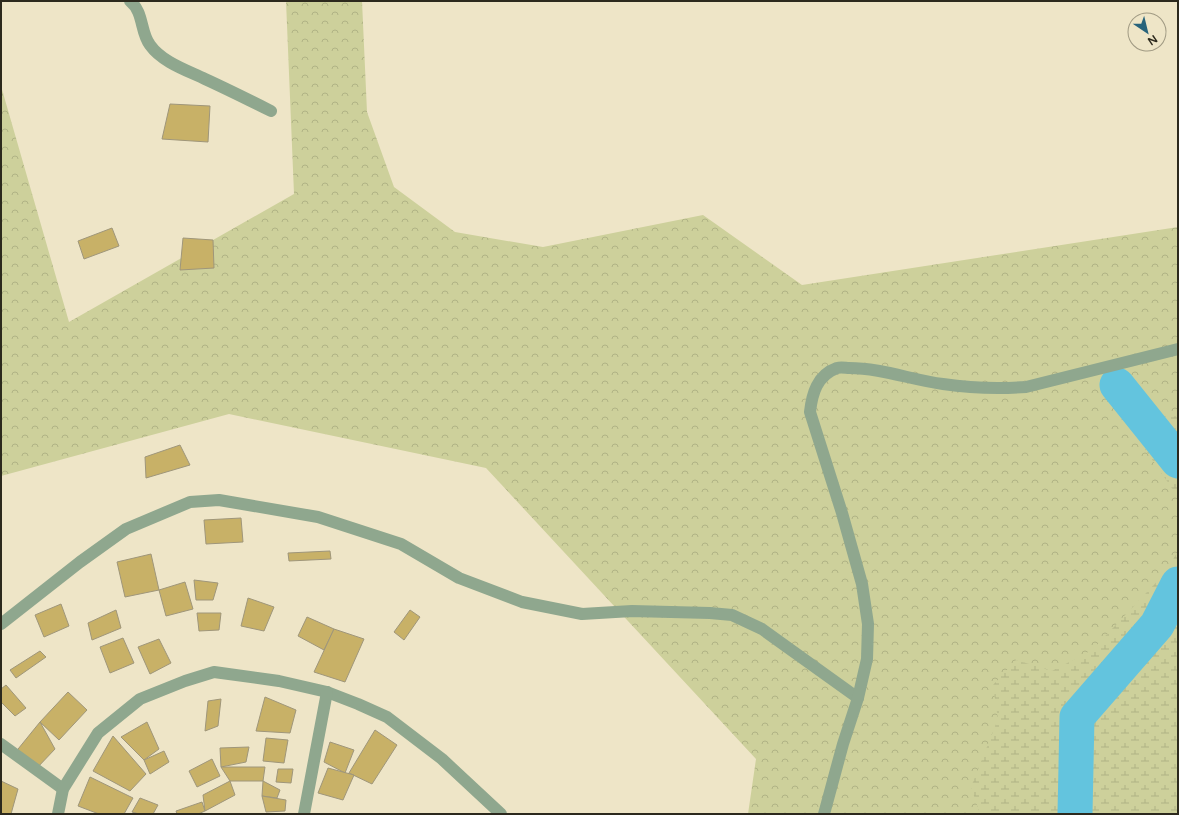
<svg xmlns="http://www.w3.org/2000/svg" width="1179" height="815" font-family="'Varela Round',sans-serif">
<style>
.forest{fill:url(#forest-crowns)}
.wetland{fill:url(#wetland-marsh)}
.lines{fill:none;stroke-linecap:round;stroke-linejoin:round}
.river{stroke:#63c4de;stroke-width:35}
.building{fill:#c8b167;stroke:#9f967a}
.minor{stroke:#8fa78e;stroke-width:12}
</style>
<defs>
<pattern id="forest-crowns" width="20" height="18" patternUnits="userSpaceOnUse"><rect width="20" height="18" fill="#cdd09b"/><path d="M2 6a3 3 0 1 1 6 0M12 15a3 3 0 1 1 6 0" fill="none" stroke="#b0b385"/></pattern>
<pattern id="wetland-marsh" width="20" height="14" patternUnits="userSpaceOnUse"><rect width="20" height="14" fill="#cdd09b"/><path d="M1 5h8M5 5V1M11 12h8M15 12V8" fill="none" stroke="#b0b385"/></pattern>
</defs>
<rect width="100%" height="100%" fill="#eee5c7"/>
<!-- forest -->
<path class="forest" d="M286 1H362L367 112 394 187 455 232 543 247 703 215 802 285 1178 227V814H748L756 759 486 468 229 414 1 476V86L69 322 294 194Z"/>
<!-- wetland -->
<g class="wetland">
<path d="M1178 416V497L1142 445 1165 417Z"/>
<path d="M1178 551V814H980L971 787 998 719 993 685 1016 660 1052 671 1092 650 1165 573Z"/>
</g>
<g class="lines">
<!-- river -->
<g class="river">
<path d="M1117 385 1178 461"/>
<path d="M1075 814 1077 717 1157 625 1178 584"/>
</g>
</g>
<!-- building -->
<g class="building">
<path d="M170 104 210 106 208 142 162 139Z"/>
<path d="M112 228 119 246 84 259 78 241Z"/>
<path d="M183 238 213 240 214 268 180 270Z"/>
<path d="M180 445 190 465 146 478 145 457Z"/>
<path d="M241 518 243 542 206 544 204 520Z"/>
<path d="M330 551 331 559 289 561 288 553Z"/>
<path d="M151 554 159 590 125 597 117 562Z"/>
<path d="M194 580 218 583 213 600H196Z"/>
<path d="M185 582 193 609 166 616 159 590Z"/>
<path d="M248 598 274 607 264 631 241 626Z"/>
<path d="M61 604 69 626 44 637 35 615Z"/>
<path d="M116 610 121 628 92 640 88 623Z"/>
<path d="M410 610 420 617 404 640 394 632Z"/>
<path d="M197 613H221L219 630 199 631Z"/>
<path d="M307 617 334 629 324 650 298 636Z"/>
<path d="M334 629 364 639 345 682 314 672Z"/>
<path d="M123 638 134 663 110 673 100 647Z"/>
<path d="M159 639 171 663 150 674 138 647Z"/>
<path d="M40 651 46 657 16 678 10 670Z"/>
<path d="M6 685 26 708 15 716 1 702V689Z"/>
<path d="M68 692 87 710 59 740 40 722Z"/>
<path d="M265 697 296 710 290 733 256 731Z"/>
<path d="M221 699 218 726 205 731 208 701Z"/>
<path d="M40 722 55 749 36 769 14 754Z"/>
<path d="M147 722 159 749 144 760 121 737Z"/>
<path d="M375 730 397 745 372 784 349 773Z"/>
<path d="M113 736 146 774 130 791 93 771Z"/>
<path d="M266 738 288 740 284 763 263 761Z"/>
<path d="M330 742 354 750 345 773 324 762Z"/>
<path d="M249 747 246 762 221 767 220 748Z"/>
<path d="M164 751 169 762 150 774 144 760Z"/>
<path d="M212 759 220 776 197 787 189 771Z"/>
<path d="M221 767H265L263 781H230Z"/>
<path d="M328 768 354 775 343 800 318 793Z"/>
<path d="M278 769H293L291 783 276 782Z"/>
<path d="M90 777 133 798 124 814H99L78 806Z"/>
<path d="M1 781 18 789 11 814H1Z"/>
<path d="M230 781 235 795 205 811 203 795Z"/>
<path d="M263 781 280 790 277 798 262 796Z"/>
<path d="M262 796 286 800 285 811 266 812Z"/>
<path d="M140 798 158 805 153 814H139L132 812Z"/>
<path d="M202 802 205 811 198 814H177L176 811Z"/>
</g>
<g class="lines">
<!-- minor -->
<g class="minor">
<path d="M130 1C144 12 140 32 150 45 162 62 186 70 205 79 227 89 249 100 271 111"/>
<path d="M1 624 80 562 126 529 190 502 219 500 318 517 401 544 459 578 522 602 582 614 632 611 710 613 732 615 762 629 858 698"/>
<path d="M1 744 63 789"/>
<path d="M58 814 63 789 98 733 140 699 185 681 214 672 279 681 327 692 358 704 387 717 442 759 501 814"/>
<path d="M304 814 327 692"/>
<path d="M824 814 843 744 858 698 867 659 868 624 862 584 842 513 810 412C812 394 817 375 837 368 841 367 846 368 849 368 881 368 912 380 943 384 970 388 999 389 1026 387L1178 349"/>
</g>
</g>
<!-- border -->
<rect width="1179" height="815" fill="none" stroke="#2c291d" stroke-width="4"/>
<!-- north arrow -->
<g transform="translate(1147 32) rotate(145)"><circle r="19" fill="#eee5c7" stroke="#a09a83"/>
<path d="M0-3L7 15L0 10L-7 15Z" fill="#27637b"/>
<text y="-6" font-size="11" font-weight="bold" text-anchor="middle" fill="#2c291d">N</text>
</g>
</svg>
